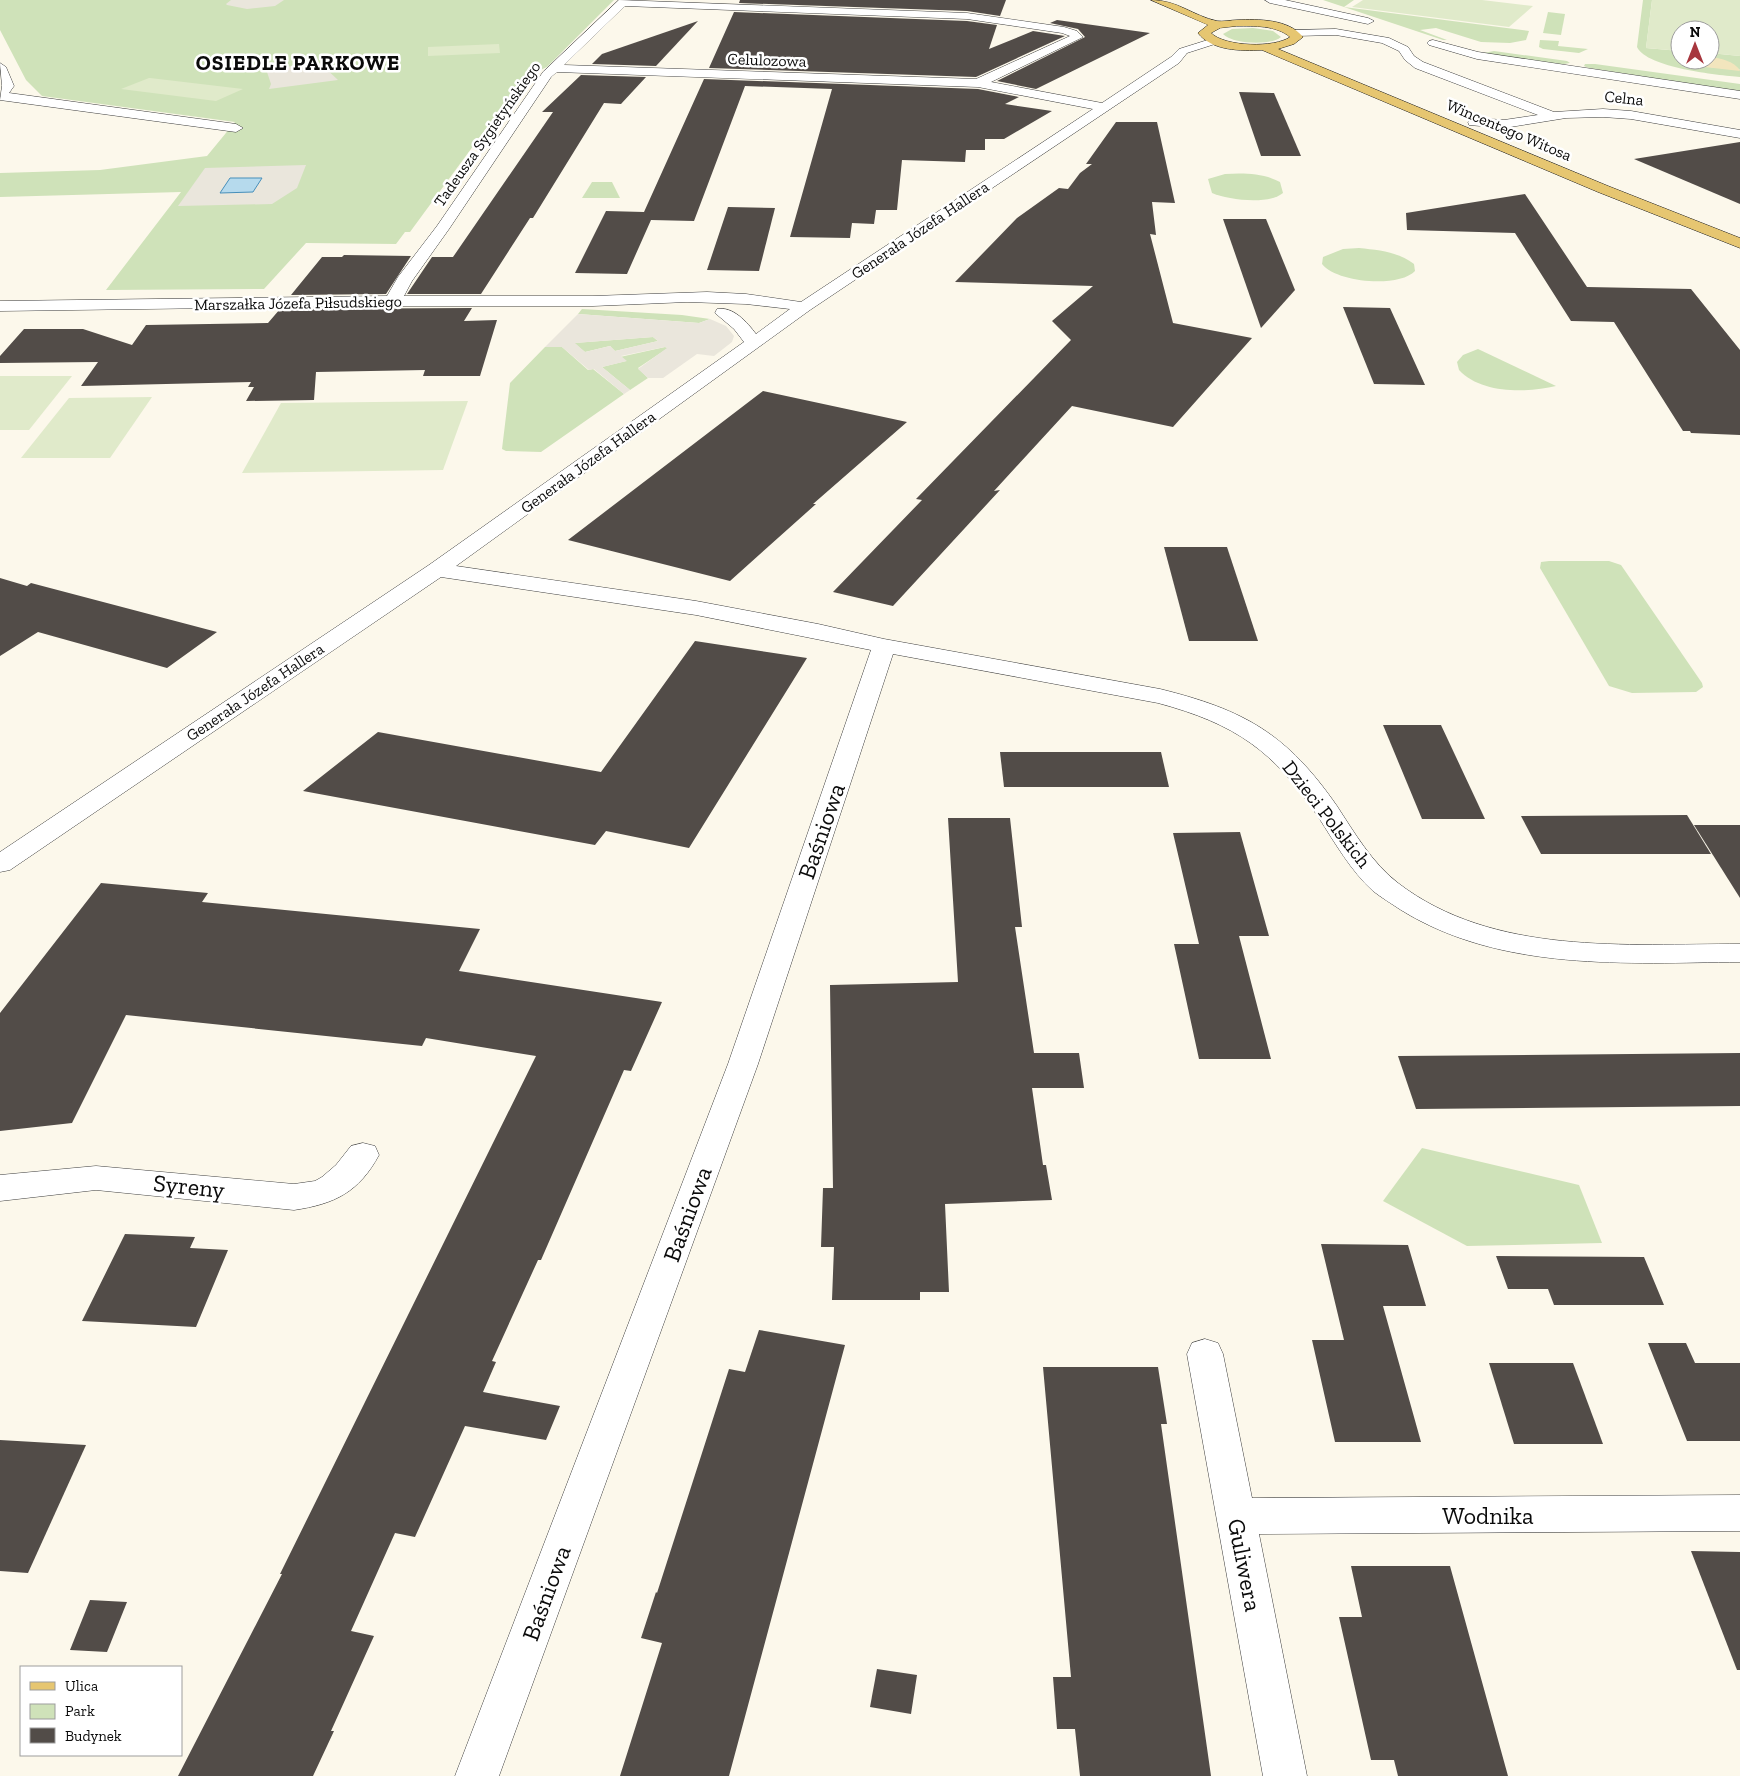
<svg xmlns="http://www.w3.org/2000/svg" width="1740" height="1776" font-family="'Zilla Slab',serif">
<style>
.green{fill:#cfe2b9}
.sand{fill:#f2e5bd}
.pitch{fill:#e0eaca}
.plaza{fill:#eae6dc;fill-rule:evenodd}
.water{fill:#b6daed;stroke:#478fba}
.building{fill:#524c48}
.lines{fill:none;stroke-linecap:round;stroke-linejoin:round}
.minor-casing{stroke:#3d3d3d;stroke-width:1}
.major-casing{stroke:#1b1b1b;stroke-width:1}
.minor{fill:#fff;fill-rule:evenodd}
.major{fill:#e6c671;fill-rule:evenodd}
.labels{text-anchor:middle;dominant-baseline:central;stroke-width:5;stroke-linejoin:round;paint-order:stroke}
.far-street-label{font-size:16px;fill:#0a0a0a;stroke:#fff}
.street-label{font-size:20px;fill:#0a0a0a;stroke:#fff}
.far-district-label{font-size:21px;font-weight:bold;letter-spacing:1px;fill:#0a0a0a;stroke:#fff}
.near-street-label{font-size:24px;fill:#0a0a0a;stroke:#fff}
</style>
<rect width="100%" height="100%" fill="#fcf8eb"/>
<!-- green -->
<g class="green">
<path d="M0 0H614L547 67C536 71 531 78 520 82L410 232H405L396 244 306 243 264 289 106 290 181 192 0 197V173L100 170 207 156 235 122 42 96 26 80 0 30Z"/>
<path d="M1323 0H1354L1344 7 1529 31 1526 40 1510 43 1481 42 1436 28 1420 30 1447 40H1443Z"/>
<path d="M1643 0H1652L1646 48 1680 51V60H1702L1688 65 1740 70 1731 63 1710 57V53L1740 56V77C1718 75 1647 68 1637 47Z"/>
<path d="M1548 12 1565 14 1561 35 1543 33Z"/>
<path d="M1253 28 1273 31 1281 37C1271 46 1232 44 1223 34L1232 29Z"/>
<path d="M1540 40 1559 41 1558 46 1588 49 1579 53 1543 49 1539 47Z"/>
<path d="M1494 51 1567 61 1570 63 1557 65 1478 54Z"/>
<path d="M1585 64H1595L1740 84V92L1589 68 1584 66Z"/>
<path d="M1225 174C1244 173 1263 173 1280 182L1283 193C1269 205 1228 200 1212 193L1208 179Z"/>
<path d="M592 182H612L620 198H582Z"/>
<path d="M1359 248C1379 250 1398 252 1414 264L1415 271C1399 288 1337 283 1322 264L1323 257 1343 249Z"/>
<path d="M582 309 682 315 710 319 699 323 578 314Z"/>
<path d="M653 337 658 341 615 351 610 346 585 352 574 343Z"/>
<path d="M545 347H562L588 370 593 369 624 394 541 452 506 451 502 449 510 383Z"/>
<path d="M665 347 668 348 638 368 648 378 630 390 602 367 626 361 620 357Z"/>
<path d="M1478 349 1556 386C1527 393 1481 394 1459 370L1457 362 1463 355Z"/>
<path d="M1549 561H1609L1621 565 1702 683 1703 687 1696 692 1632 693 1609 686 1540 568 1541 562Z"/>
<path d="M1422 1148 1579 1185 1602 1243 1467 1246 1383 1201Z"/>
</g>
<!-- sand -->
<path class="sand" d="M1710 57C1720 58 1735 61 1740 71L1687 65 1702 60H1710Z"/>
<!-- pitch -->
<g class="pitch">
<path d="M1363 0H1482L1533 6 1509 27 1352 7Z"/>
<path d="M1652 0H1740V56L1710 53V30H1680V51L1646 48Z"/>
<path d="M499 44 500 53 428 56V47Z"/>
<path d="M149 78H150L243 89 216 101 121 89Z"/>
<path d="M0 376H72L29 430H0Z"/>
<path d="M152 397 110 458H21L69 398Z"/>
<path d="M468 401 443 470 242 473 281 403Z"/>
</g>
<!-- plaza -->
<g class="plaza">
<path d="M231 0H284L275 6 247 9 227 5 226 4Z"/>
<path d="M320 63 338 80 269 89 271 84 266 69Z"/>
<path d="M306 165 297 188 272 204 178 206 205 168Z"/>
<path d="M578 314 699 323 710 319 726 326 734 336 732 342 714 356 697 354 663 378H648L638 369 667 348 665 347 621 356 627 361 602 367 630 390 624 394 594 369 589 370 562 347H545ZM653 337 658 341 615 351 610 346 585 352 575 343Z"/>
</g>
<!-- water -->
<path class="water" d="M230 178H262L253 192 220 193Z"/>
<!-- building -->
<g class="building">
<path d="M740 0H1006L1000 16 967 11 739 3Z"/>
<path d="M734 12 967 21 997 25 989 49 1033 31 1065 36 976 77 709 68Z"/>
<path d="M1057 20 1150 33 1036 89 997 81 1085 37 1078 29 1050 23Z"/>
<path d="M698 21 656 66 592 64 602 54Z"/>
<path d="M581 75 646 77 621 104 604 103 533 218H530L481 294H407L432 257H453L553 112H542Z"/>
<path d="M704 79 978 89 1019 97 1005 104 1052 111 1004 139H985V150H966L965 162 902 160 897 210H876L874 224 852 223 850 238 790 237 832 89 745 86 694 221 651 220 627 274 575 273 606 211 644 212Z"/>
<path d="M1239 92 1274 93 1301 156H1261Z"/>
<path d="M1116 122H1157L1175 203 1152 202 1156 235 1150 234 1173 323 1252 338 1173 427 1072 406 994 491 1000 490 893 606 833 592 922 500 916 499 1071 340 1052 321 1093 286 955 282 1017 218 1059 188 1068 189 1080 173 1092 164H1086Z"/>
<path d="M1740 142V204L1634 159Z"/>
<path d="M1525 194 1587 287 1691 289 1740 350V435L1691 433 1690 431H1683L1614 322 1571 321 1515 233 1407 230 1406 213Z"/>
<path d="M728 207 775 208 759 271 707 270Z"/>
<path d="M1223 219H1266L1295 290 1261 328Z"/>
<path d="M344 255 411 256 386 294 291 295 322 257H342Z"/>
<path d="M1343 307 1390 308 1425 385 1374 384Z"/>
<path d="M472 308 464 321 497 320 480 376H423L425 370 316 372 314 400 246 401 254 387H248L251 382 81 386 98 362 0 363V356L24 329H83L132 345 146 325 268 323 280 309Z"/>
<path d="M763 391 907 422 813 504H816L730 581 568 540Z"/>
<path d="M1164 547H1227L1258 641H1189Z"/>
<path d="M0 578 27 586 31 583 217 632 167 668 38 632 0 656Z"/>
<path d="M695 641 807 658 689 848 606 831 595 845 303 791 378 732 601 772Z"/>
<path d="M1383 725H1441L1485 819H1422Z"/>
<path d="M1000 752H1161L1169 787H1004Z"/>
<path d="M1687 815 1711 854H1541L1521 816Z"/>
<path d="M948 818H1010L1022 927H1015L1034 1053H1079L1084 1088H1032L1043 1165H1046L1052 1200 945 1204 949 1292H920V1300H832L834 1247H821L823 1188H833L830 985 958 982Z"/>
<path d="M1694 825H1740V898Z"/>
<path d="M1240 832 1269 936H1239L1271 1059H1199L1174 944H1199L1173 833Z"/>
<path d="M101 883 208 893 202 902 480 929 459 971 662 1002 631 1071 624 1070 541 1260H538L492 1361 496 1362 483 1392 560 1406 546 1440 465 1426 415 1537 395 1533 351 1631 374 1636 331 1731H334L313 1776H178L282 1574H280L536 1056 426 1038 422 1046 126 1015 72 1123 0 1131V1013Z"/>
<path d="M1740 1053V1106L1416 1109 1398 1056Z"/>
<path d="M125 1234 195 1237 190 1248 228 1250 196 1327 82 1321Z"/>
<path d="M1321 1244 1408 1245 1426 1306H1383L1421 1442H1335L1312 1340H1344Z"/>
<path d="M1496 1256 1644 1257 1664 1305H1554L1548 1289H1508Z"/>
<path d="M759 1330 845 1345 729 1776H620L662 1643 641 1638 656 1592 657 1593 729 1369 745 1372Z"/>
<path d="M1648 1343H1686L1695 1363H1740V1441H1687Z"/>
<path d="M1489 1363H1573L1603 1444H1514Z"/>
<path d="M1043 1367H1158L1167 1424H1161L1211 1776H1080L1075 1729H1057L1053 1677H1071Z"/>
<path d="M0 1440 86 1445 28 1573 0 1571Z"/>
<path d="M1691 1551 1740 1552V1670H1737Z"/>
<path d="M1351 1566H1450L1508 1776H1398L1394 1760H1371L1339 1617H1362Z"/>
<path d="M90 1600 127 1602 107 1652 70 1650Z"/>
<path d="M877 1669 917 1675 911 1714 870 1707Z"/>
</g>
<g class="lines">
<defs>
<g id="minor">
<path d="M619 0 967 13 1064 27 1077 31 1083 37 991 82 1102 103 1171 57 1179 49 1214 38 1220 41 1218 43 1187 53 1179 63 810 310 456 566 696 601 818 624 884 639 1160 689C1245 710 1287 734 1337 806 1354 832 1372 863 1398 883 1493 956 1627 944 1740 944V962C1627 963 1501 972 1401 910 1392 904 1382 898 1373 891 1351 871 1335 843 1319 818 1274 751 1236 724 1158 703L893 654 758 1064 499 1776H455L728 1064 871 650 696 615 441 577 10 870 0 872V852L429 565 744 342 734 329 715 313 717 309C733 306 747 322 756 334L790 309 746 304 687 302 593 306H359L0 311V301L387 296 398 277 437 226 543 72ZM625 6 967 19 1062 33 1070 36 976 79 564 65ZM557 72 978 87 1093 109 801 302 746 294 707 292 593 296H404L412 281 449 229 551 77Z"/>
<path d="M1265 0H1285L1368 18 1374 21 1368 24 1270 3Z"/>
<path d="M1336 29 1389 38 1408 47 1414 56 1423 62 1554 112 1603 109 1631 111 1740 130V138L1631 119 1603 117 1566 118 1504 128 1469 125 1468 122 1474 118 1504 120 1538 115 1415 68 1405 60 1399 51 1382 43 1336 35 1295 36 1289 33 1295 30Z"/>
<path d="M1433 40 1478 52 1740 91V99L1477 59 1429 45 1427 43 1429 41Z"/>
<path d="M0 63 6 67 14 86 9 93 236 124 243 128 236 132 0 100 2 86Z"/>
<path d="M363 1143 375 1146 379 1155C359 1192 335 1204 294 1210L96 1190 0 1201V1175L96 1166 294 1184 315 1181 322 1177 336 1165 351 1146Z"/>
<path d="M1205 1339 1218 1343 1223 1354 1252 1498 1740 1495V1531L1259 1534 1307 1776H1263L1187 1354 1192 1343Z"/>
</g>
<path id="major" d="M1151 0C1178 0 1193 16 1217 21 1223 22 1231 20 1237 20 1258 19 1289 19 1303 37L1294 44 1278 49 1608 186 1740 238V248L1598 192 1262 50C1241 51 1212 51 1198 33L1208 25ZM1237 26C1254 26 1276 25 1290 37 1275 48 1225 47 1211 33L1220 28Z"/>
</defs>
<!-- minor casing -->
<use href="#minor" class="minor-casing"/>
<!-- major casing -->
<use href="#major" class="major-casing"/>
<!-- minor -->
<use href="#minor" class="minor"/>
<!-- major -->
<use href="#major" class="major"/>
</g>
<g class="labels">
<!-- far-street labels -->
<g class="far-street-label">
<text transform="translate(767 60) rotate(2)">Celulozowa</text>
<text transform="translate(1624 98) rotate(6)">Celna</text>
<text transform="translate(1509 130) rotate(23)">Wincentego Witosa</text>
<text transform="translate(487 134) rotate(-55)">Tadeusza Sygietyńskiego</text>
<text transform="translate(920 230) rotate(-34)">Generała Józefa Hallera</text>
<text transform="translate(298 303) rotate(-1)">Marszałka Józefa Piłsudskiego</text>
<text transform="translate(588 462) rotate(-36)">Generała Józefa Hallera</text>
<text transform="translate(255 692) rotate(-34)">Generała Józefa Hallera</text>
</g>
<!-- street labels -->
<g class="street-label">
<text transform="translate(1327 814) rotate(52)">Dzieci Polskich</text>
</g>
<!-- far-district labels -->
<g class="far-district-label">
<text x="298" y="62">OSIEDLE PARKOWE</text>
</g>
<!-- near-street labels -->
<g class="near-street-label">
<text transform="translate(821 831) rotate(-71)">Baśniowa</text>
<text transform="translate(189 1186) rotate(6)">Syreny</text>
<text transform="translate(687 1214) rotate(-70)">Baśniowa</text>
<text x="1488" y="1515">Wodnika</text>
<text transform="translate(1245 1565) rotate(79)">Guliwera</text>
<text transform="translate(546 1593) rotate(-70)">Baśniowa</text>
</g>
</g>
<!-- legend -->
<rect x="20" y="1666" width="162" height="90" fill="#ffffff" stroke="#9d9d9d"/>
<rect x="30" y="1682" width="25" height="8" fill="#e6c671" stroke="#9d9d9d"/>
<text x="65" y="1691" font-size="15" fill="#0a0a0a">Ulica</text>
<rect x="30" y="1704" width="25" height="15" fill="#cfe2b9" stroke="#9d9d9d"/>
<text x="65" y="1716" font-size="15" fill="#0a0a0a">Park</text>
<rect x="30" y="1728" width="25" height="15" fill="#524c48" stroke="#9d9d9d"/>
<text x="65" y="1741" font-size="15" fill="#0a0a0a">Budynek</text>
<!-- north arrow -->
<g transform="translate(1695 45)"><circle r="24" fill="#ffffff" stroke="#9d9d9d"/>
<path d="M0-4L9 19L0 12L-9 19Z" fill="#a7363e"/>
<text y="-8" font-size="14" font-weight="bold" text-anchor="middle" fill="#0a0a0a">N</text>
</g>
</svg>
